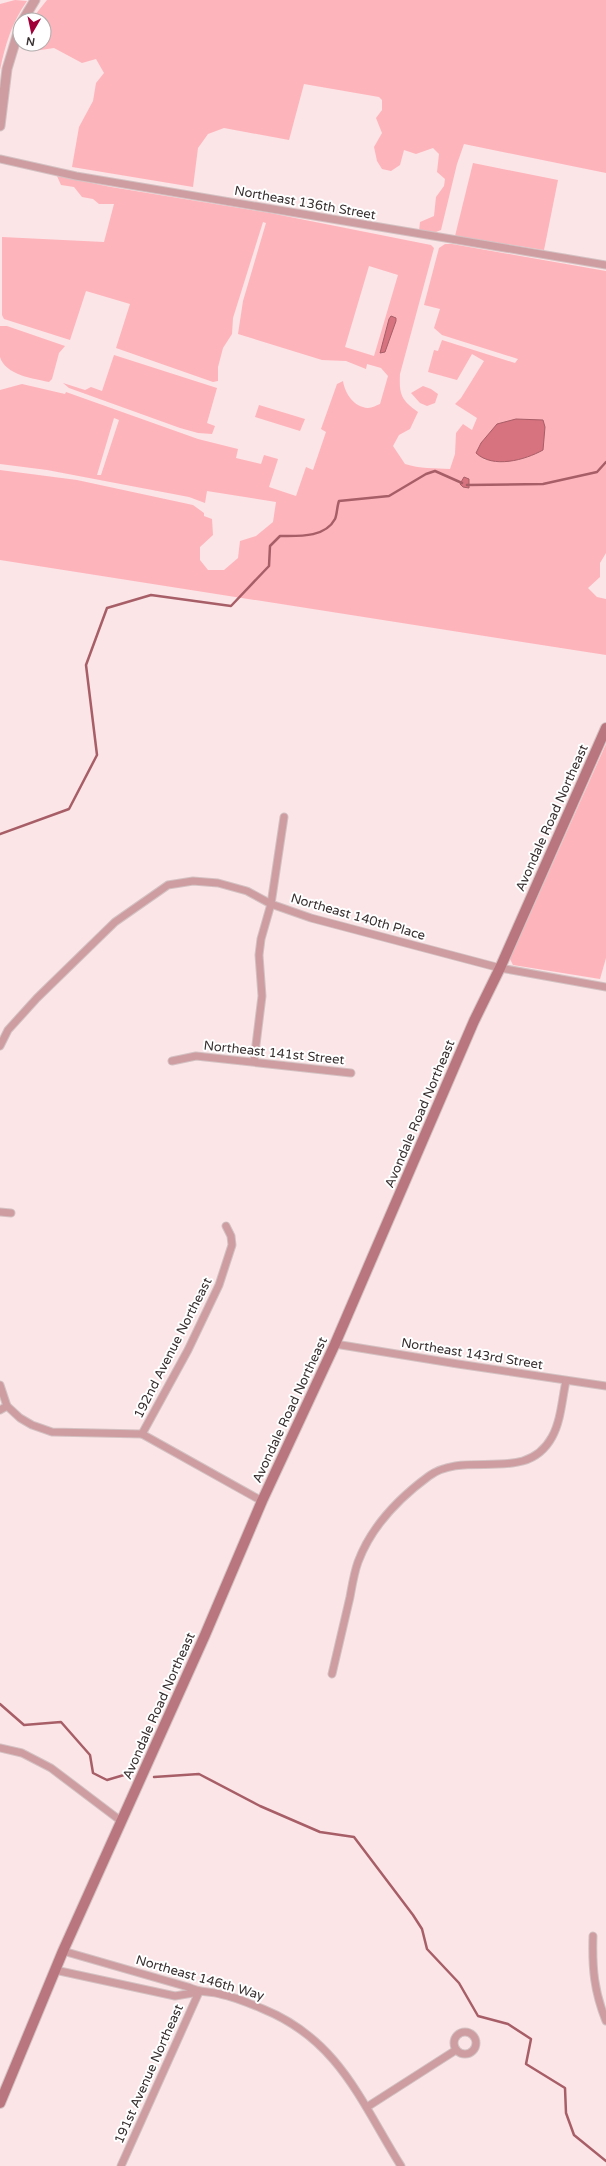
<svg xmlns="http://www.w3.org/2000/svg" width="606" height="2166" font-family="'Varela Round',sans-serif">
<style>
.green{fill:#feb4bb;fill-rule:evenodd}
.water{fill:#d7727f;stroke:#a75e67}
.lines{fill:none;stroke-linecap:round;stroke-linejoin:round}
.stream{stroke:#a75e67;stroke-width:2.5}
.minor-casing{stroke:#d4c1c2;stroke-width:9}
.tertiary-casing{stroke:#d4c1c2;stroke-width:11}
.secondary-casing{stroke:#d4c1c2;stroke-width:12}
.minor{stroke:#cd9da1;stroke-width:7}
.tertiary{stroke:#cd9da1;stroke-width:9}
.secondary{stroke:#ba767e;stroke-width:10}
.labels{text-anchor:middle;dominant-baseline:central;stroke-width:4;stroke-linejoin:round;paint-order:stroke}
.street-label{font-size:13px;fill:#382f30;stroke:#fff}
</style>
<rect width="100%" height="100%" fill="#fbe5e7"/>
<!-- green -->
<g class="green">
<path d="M15 0 27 1C12 22 5 45 0 70V4Z"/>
<path d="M47 0H606V173L464 144 457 164 441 230 436 232 419 231 420 222 434 216 436 197 444 186 445 179 437 172 439 154 433 148 416 154 404 150 400 165 391 171 382 169 377 161 374 147 382 133 376 118 382 110V100L379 97 304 84 289 140 224 128 208 134 198 148 193 187 72 167 79 127 93 101 96 83 104 73 96 59 82 63 54 48 34 51 25 44H44V20H31Z"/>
<path d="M473 163 558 180 544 250 455 236Z"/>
<path d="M57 176 111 187 270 213 431 245 434 248 400 374C399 394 401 400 418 412L410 429 399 435 393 446 405 464C420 469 434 468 450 469L455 454 456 433 463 424 472 430 477 418 455 404 461 398 484 361 472 354 457 380 428 372 434 350 438 351 442 340 515 363 518 359 442 335 434 328 440 309 424 305 439 248 445 244H452L606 271V553L600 563V577L588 588 597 597 606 599V655L0 560V470L77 480 193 505 204 513V516L212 519 213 535 200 547V560L208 570H224L238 558 240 541 256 536 273 522 276 502 207 491 205 503 189 497 47 470 0 464V390L22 384 65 394 66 392 198 439 238 449 236 458 261 464 264 455 278 459 269 487 296 496 306 467 313 470 326 432 321 429 337 384 343 381C345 394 354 407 368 408 372 408 377 405 380 404L388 376 381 368 367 364 366 369 346 361 322 360 238 334 243 301 266 223 263 222 233 318 232 334 223 348 218 367V381L213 382 116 348 130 304 86 291 70 340 4 319 2 315V237L104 242 114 204H99L93 199 82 197 74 187 61 185ZM369 266 398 275 374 356 345 347ZM114 418 119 420 101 475H97ZM521 458 506 461 482 459Z"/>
<path d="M0 326H7L65 346 59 353 52 379 49 382C35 379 5 375 0 357 0 349 0 335 0 326Z"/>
<path d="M114 355 217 388 207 423 215 426 212 434 198 433 180 428 69 388 63 383 85 390 91 387 102 391Z"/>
<path d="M423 386 431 389 438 394 435 403 427 406 420 403 411 393Z"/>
<path d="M259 405 305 419 300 431 255 417Z"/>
<path d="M606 744V958L600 979 513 965 510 959Z"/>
</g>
<!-- water -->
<g class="water">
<path d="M391 316 396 318V321L385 352 380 353 389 319Z"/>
<path d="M516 419 543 420 545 427 543 450C525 460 493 469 476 453L481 443 497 424Z"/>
<path d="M464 477 469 479V488L463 487 460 484Z"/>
</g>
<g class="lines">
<!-- stream -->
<g class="stream">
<path d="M467 485 543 484 597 472 606 462"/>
<path d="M0 834 69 809 97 755 86 665 107 608 151 595 231 606 269 566 270 546 280 536C298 536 325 538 335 519 337 515 337 506 339 501L389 496 426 474 435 471 462 483"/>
<path d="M0 1704 24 1725 61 1722 90 1755 93 1773 107 1780 124 1775"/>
<path d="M154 1777 199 1774 260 1806 320 1832 354 1837 413 1915 422 1929 427 1949 459 1983 478 2016 508 2024 531 2039 526 2064 565 2088 566 2113 574 2135 606 2161"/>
</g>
<defs>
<g id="minor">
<path d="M0 159 76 176 606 265"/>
<path d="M0 1046 8 1030 37 998 115 922 168 885 193 881 218 883 247 891 271 904 311 918 500 968 606 987"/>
<path d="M172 1061 196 1056 351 1073"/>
<path d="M254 1061 262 996 259 955 261 939 271 904 284 817"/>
<path d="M0 1212 11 1213"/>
<path d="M335 1344 458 1364 606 1386"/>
<path d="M0 1385 7 1406"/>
<path d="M0 1410 7 1406 20 1418 32 1425 52 1432 142 1434 262 1501"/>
<path d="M142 1434 188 1350 219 1285 232 1245 231 1236 226 1226"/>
<path d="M332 1674C338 1648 344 1623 350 1597 352 1586 354 1573 358 1562 371 1527 399 1498 429 1476 466 1449 526 1485 552 1437 561 1421 562 1399 566 1381"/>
<path d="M0 1748 22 1753 51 1768 121 1821"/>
<path d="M593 1936C592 1968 594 1991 606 2021"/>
<path d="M63 1951 188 1987C200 1993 208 1991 220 1994 235 1997 249 2003 263 2009 339 2040 361 2102 401 2166"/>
<path d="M55 1970 175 1996 199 1992"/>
<circle cx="465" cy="2043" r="11"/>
<path d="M367 2107 456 2050"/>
<path d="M121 2166 199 1992"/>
</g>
<g id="tertiary">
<path d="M23 20 35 0"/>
<path d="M0 126 7 69 20 26"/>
</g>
<path id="secondary" d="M0 2103 63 1951 205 1635 262 1501 335 1344 474 1021 500 968 606 728"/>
</defs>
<!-- minor casing -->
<use href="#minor" class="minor-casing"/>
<!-- tertiary casing -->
<use href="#tertiary" class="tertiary-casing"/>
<!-- secondary casing -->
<use href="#secondary" class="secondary-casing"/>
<!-- minor -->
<use href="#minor" class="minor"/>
<!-- tertiary -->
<use href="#tertiary" class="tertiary"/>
<!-- secondary -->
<use href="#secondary" class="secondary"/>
</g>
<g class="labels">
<!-- street labels -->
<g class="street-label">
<text transform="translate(305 203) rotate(10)">Northeast 136th Street</text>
<text transform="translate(552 818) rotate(-66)">Avondale Road Northeast</text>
<text transform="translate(358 917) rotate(16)">Northeast 140th Place</text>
<text transform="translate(274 1053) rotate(6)">Northeast 141st Street</text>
<text transform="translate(420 1114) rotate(-67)">Avondale Road Northeast</text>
<text transform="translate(173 1348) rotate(-63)">192nd Avenue Northeast</text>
<text transform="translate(472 1354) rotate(9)">Northeast 143rd Street</text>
<text transform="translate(290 1410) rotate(-65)">Avondale Road Northeast</text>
<text transform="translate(159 1706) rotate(-66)">Avondale Road Northeast</text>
<text transform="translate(200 1978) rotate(16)">Northeast 146th Way</text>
<text transform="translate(149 2074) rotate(-66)">191st Avenue Northeast</text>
</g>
</g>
<!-- north arrow -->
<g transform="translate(32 32) rotate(189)"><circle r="19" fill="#ffffff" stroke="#afacac"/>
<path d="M0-3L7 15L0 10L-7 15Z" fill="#a10139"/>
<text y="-6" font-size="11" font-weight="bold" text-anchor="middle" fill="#382f30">N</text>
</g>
</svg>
